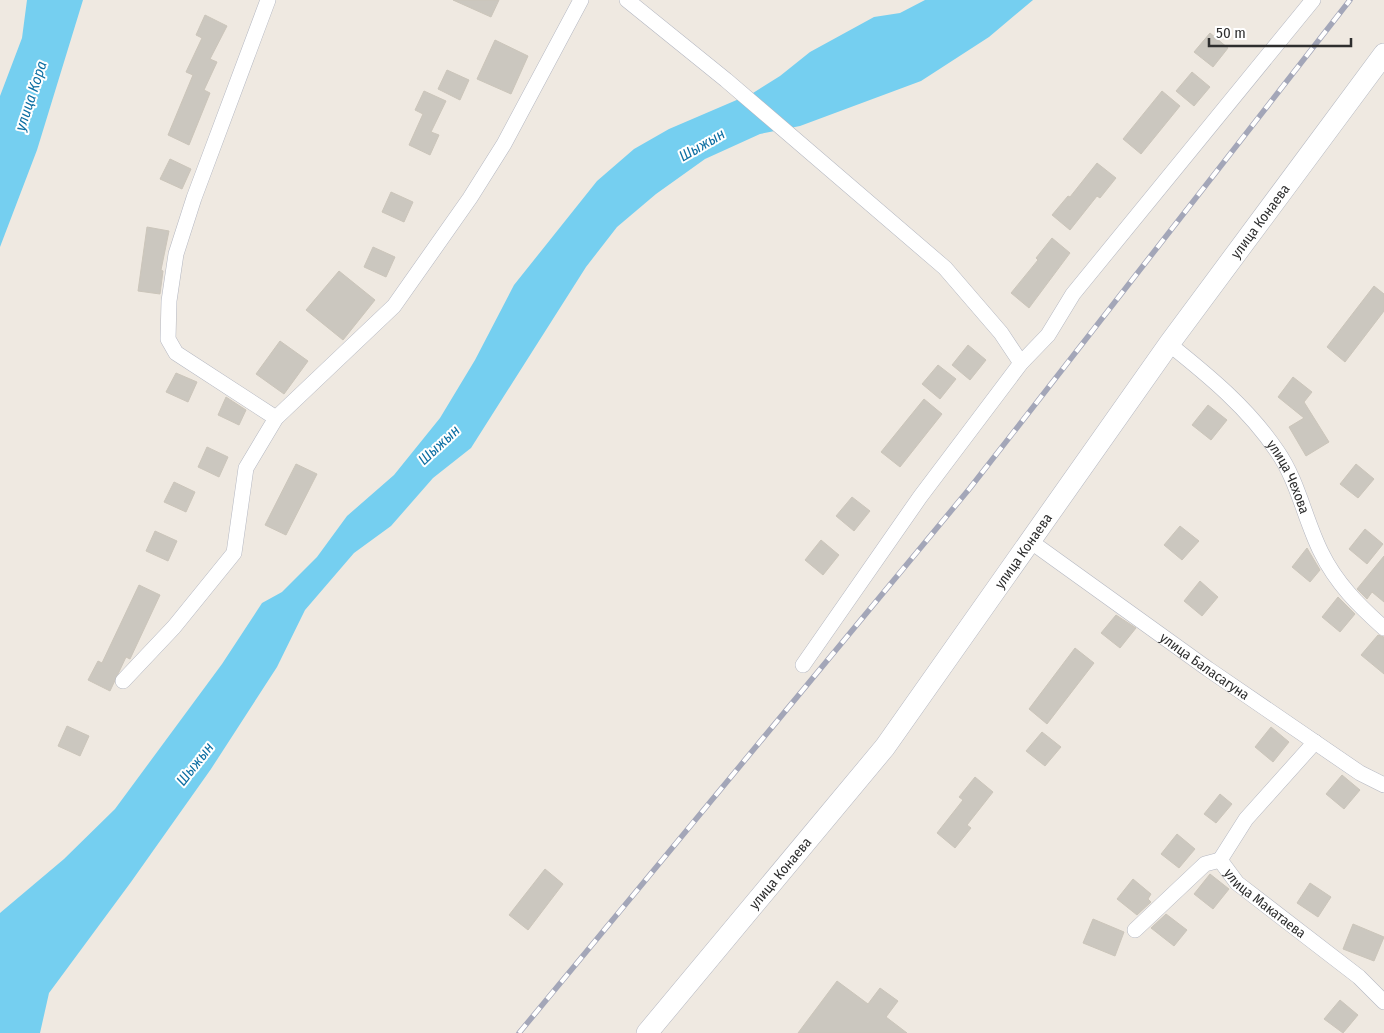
<svg xmlns="http://www.w3.org/2000/svg" width="1384" height="1033" font-family="'Fira Sans Condensed',sans-serif">
<style>
.water{fill:#75cff0}
.building{fill:#cbc7bf;stroke:#cbc5ba}
.lines{fill:none;stroke-linecap:round;stroke-linejoin:round}
.street-casing{stroke:#b4b7c1;stroke-width:16}
.secondary-casing{stroke:#b4b7c1;stroke-width:22}
.street{stroke:#fff;stroke-width:15}
.secondary{stroke:#fff;stroke-width:21}
.rail-casing{stroke:#a3a6b8;stroke-width:5.5}
.rail{stroke:#fff;stroke-width:4;stroke-dasharray:11;stroke-linecap:butt}
.labels{text-anchor:middle;dominant-baseline:central;stroke-width:4;stroke-linejoin:round;paint-order:stroke}
.street-label{font-size:14px;fill:#2e2e2e;stroke:#fff}
.water-label{font-size:15px;font-style:italic;fill:#0d6fa3;stroke:#fff}
</style>
<rect width="100%" height="100%" fill="#efe9e1"/>
<!-- water -->
<g class="water">
<path d="M27 0H83L37 150 0 247V96L22 38Z"/>
<path d="M925 0H1033L989 37 921 81 800 126 760 134 705 159 656 194 617 227 586 267 471 448 433 478 391 526 354 553 305 610 277 667 211 769 131 882 49 993 40 1033H0V913L64 859 115 809 222 664 262 603 282 592 317 557 347 516 394 475 440 418 475 360 514 285 597 181 634 149 669 129 753 93 780 76 810 52 874 17 900 13Z"/>
</g>
<!-- building -->
<g class="building">
<path d="M453 0H499L491 17Z"/>
<path d="M205 15 227 26 210 59 217 62 204 90 210 93 189 145 168 135 193 75 186 72 202 38 196 35Z"/>
<path d="M1210 33 1228 48 1213 67 1194 52Z"/>
<path d="M495 40 528 56 511 94 477 79Z"/>
<path d="M447 70 469 80 460 100 438 89Z"/>
<path d="M1192 72 1210 87 1194 106 1176 91Z"/>
<path d="M424 91 446 101 431 132 439 135 430 155 409 145 423 114 415 110Z"/>
<path d="M1162 91 1180 106 1141 154 1123 139Z"/>
<path d="M170 159 191 169 182 189 160 179Z"/>
<path d="M1097 163 1116 178 1100 198 1097 196 1070 230 1052 215 1068 196 1070 197Z"/>
<path d="M391 192 413 202 404 222 382 212Z"/>
<path d="M147 227 169 231 161 270 163 271 160 294 138 291Z"/>
<path d="M1052 238 1070 253 1029 308 1011 293 1038 260 1036 258Z"/>
<path d="M373 247 395 257 386 277 364 267Z"/>
<path d="M339 271 375 300 343 340 306 310Z"/>
<path d="M1374 286 1384 294V311L1345 362 1327 347Z"/>
<path d="M280 341 308 361 284 394 256 374Z"/>
<path d="M968 345 986 360 970 380 952 365Z"/>
<path d="M938 365 956 379 940 399 922 384Z"/>
<path d="M176 373 197 382 188 402 166 392Z"/>
<path d="M1293 377 1312 392 1304 402 1329 442 1306 456 1289 427 1304 418 1278 397Z"/>
<path d="M226 397 246 410 239 425 218 415Z"/>
<path d="M924 399 942 414 900 467 881 452Z"/>
<path d="M1208 405 1227 420 1211 440 1192 425Z"/>
<path d="M207 447 228 457 219 477 198 467Z"/>
<path d="M296 464 317 474 286 535 265 525Z"/>
<path d="M1356 464 1374 479 1358 498 1340 484Z"/>
<path d="M174 482 195 492 186 512 164 502Z"/>
<path d="M852 497 870 511 854 531 836 516Z"/>
<path d="M1180 526 1199 541 1182 560 1164 545Z"/>
<path d="M1365 529 1383 544 1367 564 1349 549Z"/>
<path d="M155 531 177 541 168 561 146 551Z"/>
<path d="M821 540 839 555 823 575 805 560Z"/>
<path d="M1307 548 1320 570 1310 582 1292 567Z"/>
<path d="M1384 556V602L1372 592 1367 599 1357 589Z"/>
<path d="M1200 581 1218 597 1202 616 1184 601Z"/>
<path d="M139 585 160 595 130 659 126 657 110 691 88 680 98 661 102 663Z"/>
<path d="M1338 597 1355 614 1340 632 1322 617Z"/>
<path d="M1116 615 1136 628 1120 648 1101 633Z"/>
<path d="M1378 635 1384 637V674L1361 655Z"/>
<path d="M1075 648 1094 663 1047 724 1029 709Z"/>
<path d="M67 726 89 736 80 756 58 746Z"/>
<path d="M1271 727 1289 742 1273 762 1255 747Z"/>
<path d="M1042 732 1061 747 1045 766 1026 751Z"/>
<path d="M1342 775 1360 790 1344 809 1326 794Z"/>
<path d="M975 777 993 792 967 825 971 828 955 848 937 833 963 800 959 797Z"/>
<path d="M1220 794 1232 804 1216 823 1204 814Z"/>
<path d="M1177 834 1195 849 1179 868 1161 854Z"/>
<path d="M545 869 563 884 528 930 509 915Z"/>
<path d="M1210 874 1229 889 1213 909 1194 894Z"/>
<path d="M1133 879 1151 894 1148 899 1151 902 1137 915 1117 899Z"/>
<path d="M1310 883 1331 897 1318 917 1297 903Z"/>
<path d="M1166 914 1187 930 1174 946 1151 928Z"/>
<path d="M1093 919 1124 932 1115 956 1083 943Z"/>
<path d="M1353 924 1384 937 1374 961 1343 949Z"/>
<path d="M837 981 868 1004 880 988 898 1001 886 1017 907 1033H798Z"/>
<path d="M1340 1000 1358 1015 1343 1033 1324 1019Z"/>
</g>
<g class="lines">
<defs>
<g id="street">
<path d="M268 0 194 198 176 254 169 301 168 339 176 353 276 418"/>
<path d="M627 0 726 80 945 268 1001 333 1021 363"/>
<path id="s1" d="M1169 344C1209 376 1248 408 1277 451 1298 481 1305 520 1321 552 1336 583 1359 606 1384 628"/>
<path id="s2" d="M1030 541 1208 669 1360 773 1384 785"/>
<path d="M803 665 920 497 1021 363 1048 335 1073 294 1313 0"/>
<path d="M123 681 174 627 234 553 246 468 276 418 394 306 470 198 504 144 581 0"/>
<path id="s3" d="M1315 742 1246 819 1220 860 1237 883 1359 977 1384 1002"/>
<path d="M1135 930 1205 864 1220 860"/>
</g>
<g id="secondary">
<path id="s4" d="M647 1033 885 747 1169 344 1384 54"/>
</g>
</defs>
<!-- street casing -->
<use href="#street" class="street-casing"/>
<!-- secondary casing -->
<use href="#secondary" class="secondary-casing"/>
<!-- street -->
<use href="#street" class="street"/>
<!-- secondary -->
<use href="#secondary" class="secondary"/>
<defs>
<path id="rail" d="M519 1033 970 488 1350 0"/>
</defs>
<!-- rail casing -->
<use href="#rail" class="rail-casing"/>
<!-- rail -->
<use href="#rail" class="rail"/>
</g>
<g class="labels">
<!-- street labels -->
<g class="street-label">
<text stroke="none"><textPath href="#s4" startOffset="1018">улица Конаева</textPath></text>
<text stroke="none"><textPath href="#s1" startOffset="181">улица Чехова</textPath></text>
<text stroke="none"><textPath href="#s4" startOffset="612">улица Конаева</textPath></text>
<text stroke="none"><textPath href="#s2" startOffset="215">улица Баласагуна</textPath></text>
<text stroke="none"><textPath href="#s4" startOffset="208">улица Конаева</textPath></text>
<text stroke="none"><textPath href="#s3" startOffset="215">улица Макатаева</textPath></text>
</g>
<!-- water labels -->
<g class="water-label">
<text transform="translate(31 96) rotate(-72)">улица Кора</text>
<text transform="translate(702 145) rotate(-30)">Шыжын</text>
<text transform="translate(439 445) rotate(-43)">Шыжын</text>
<text transform="translate(195 764) rotate(-52)">Шыжын</text>
</g>
</g>
<!-- scale -->
<path d="M1209 38v8h142v-8" fill="none" stroke="#2e2e2e" stroke-width="2.5"/>
<text x="1216" y="38" font-size="15" fill="#2e2e2e" stroke="#ffffff" stroke-width="4" paint-order="stroke">50 m</text>
</svg>
